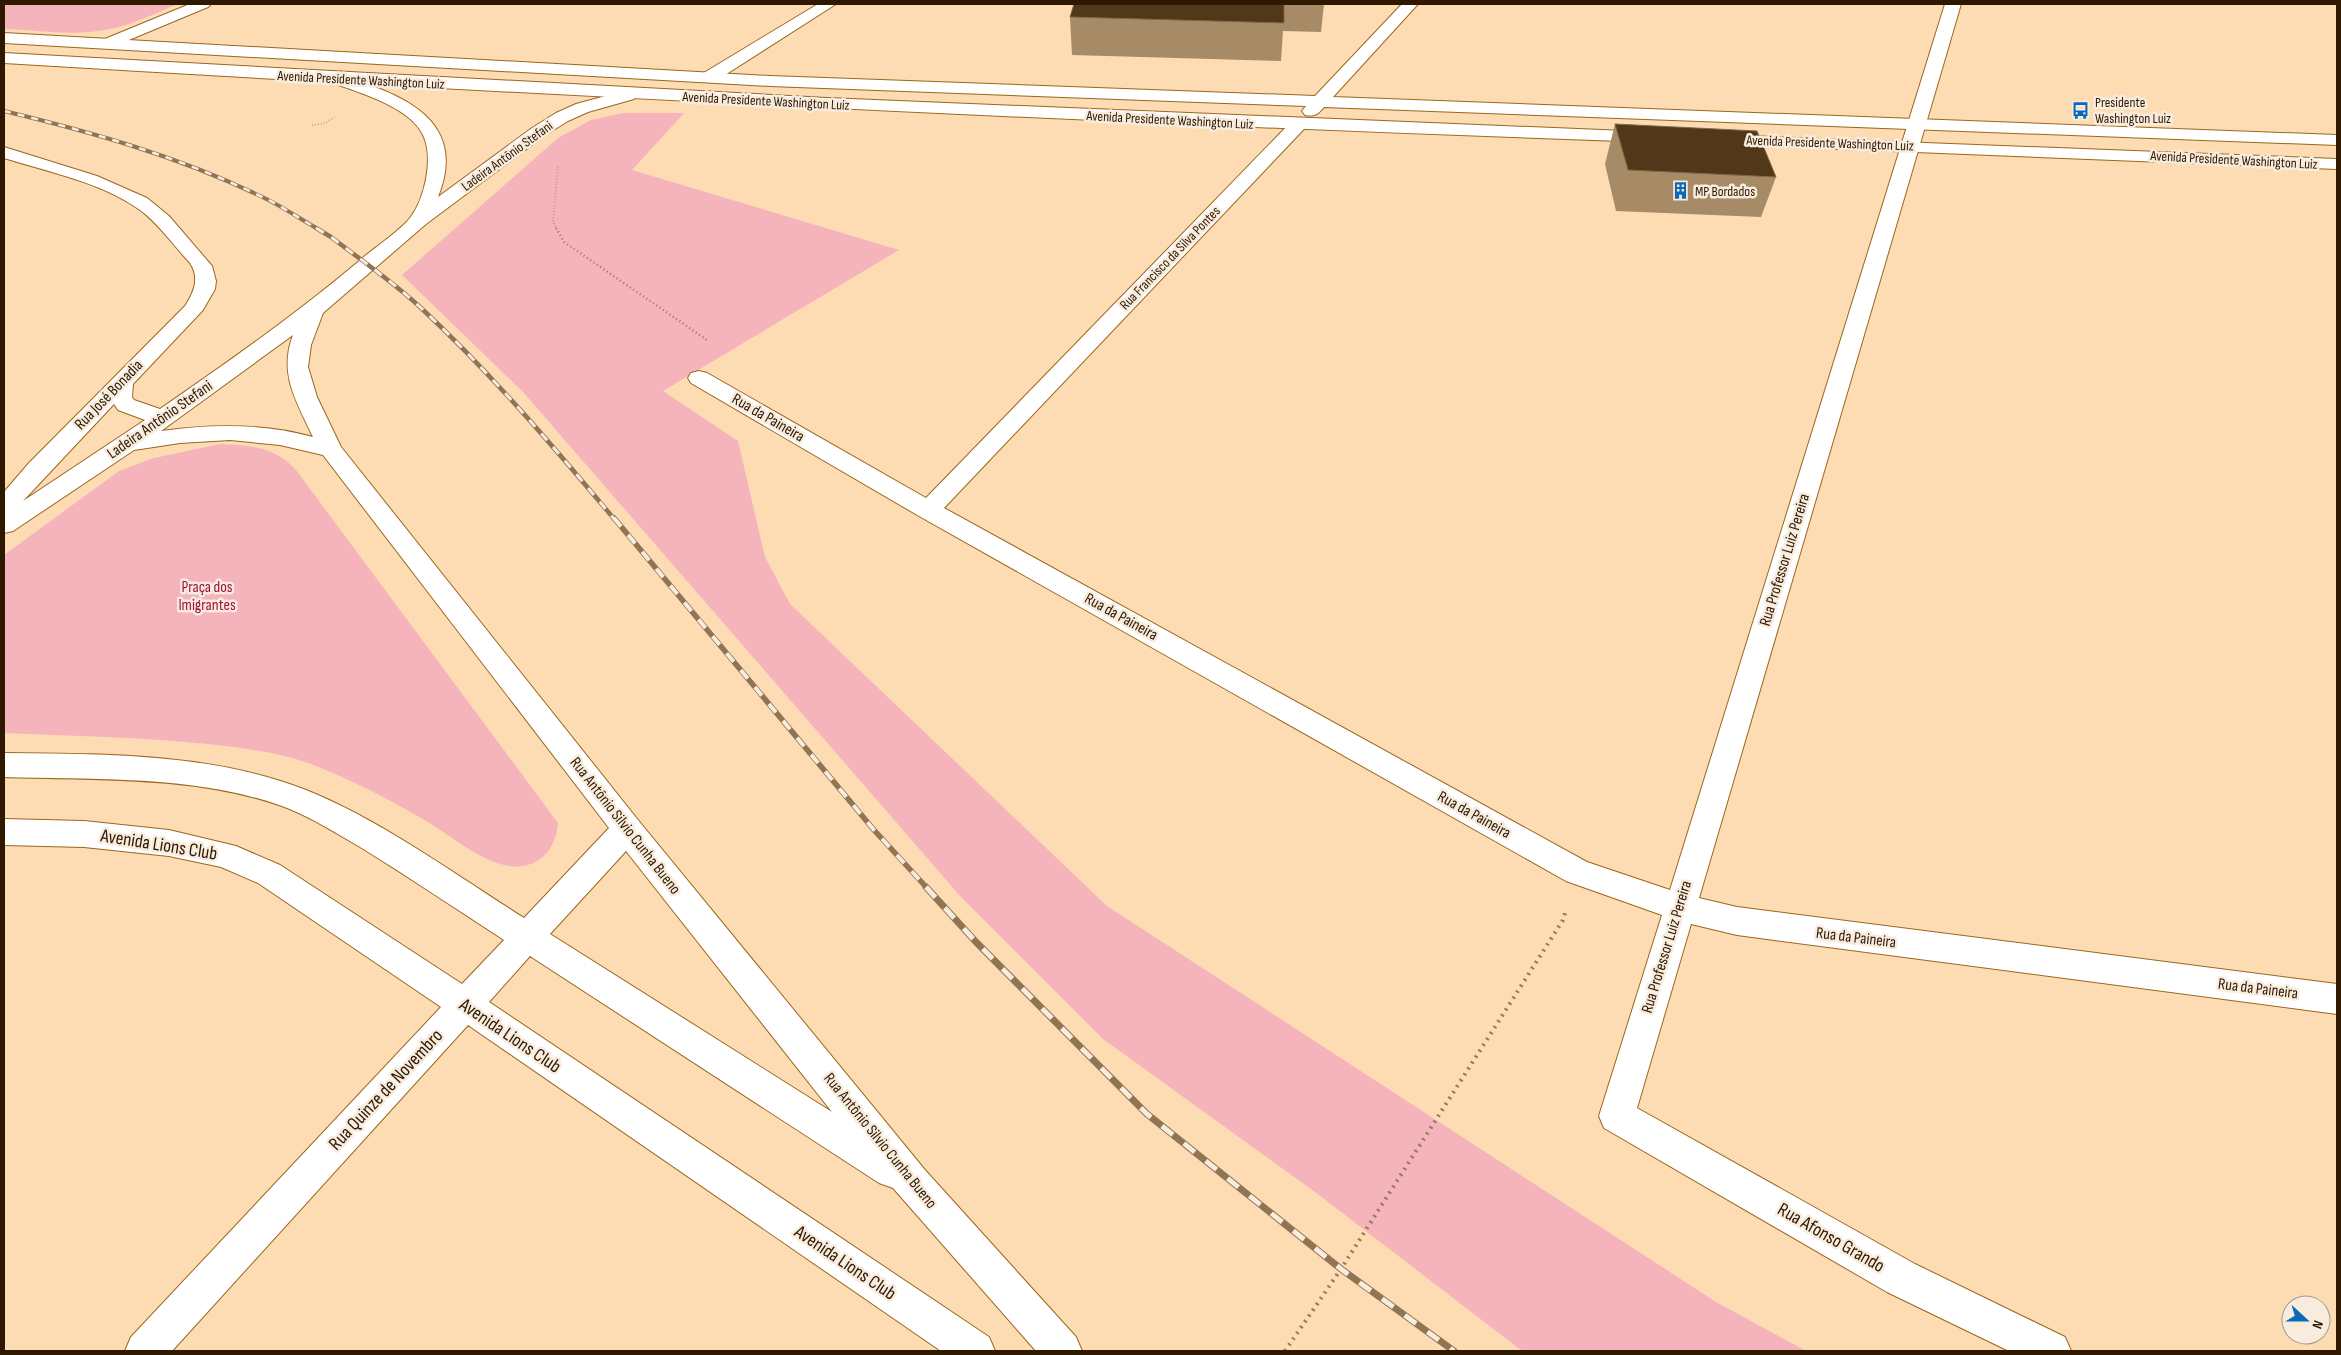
<svg xmlns="http://www.w3.org/2000/svg" width="2341" height="1355" font-family="'Sofia Sans Condensed',sans-serif">
<style>
.green{fill:#f5b4bc}
.lines{fill:none;stroke-linecap:round;stroke-linejoin:round}
.minor-casing{stroke:#9a671d;stroke-width:2}
.major-casing{stroke:#9a671d;stroke-width:2}
.path-far2{stroke:#967b5a;stroke-width:2;stroke-dasharray:0.5 2.5;stroke-linecap:butt}
.path-far1{stroke:#967b5a;stroke-width:2.5;stroke-dasharray:1 3;stroke-linecap:butt}
.path{stroke:#967b5a;stroke-width:4;stroke-dasharray:2 5;stroke-linecap:butt}
.minor{fill:#fff;fill-rule:evenodd}
.major{fill:#fff;fill-rule:evenodd}
.rail-far3-casing{stroke:#907555;stroke-width:4}
.rail-far2-casing{stroke:#907555;stroke-width:4.5}
.rail-far1-casing{stroke:#907555;stroke-width:5.5}
.rail-casing{stroke:#907555;stroke-width:7}
.rail-far3{stroke:#f8ecdf;stroke-width:2.5;stroke-dasharray:7;stroke-linecap:butt}
.rail-far2{stroke:#f8ecdf;stroke-width:3;stroke-dasharray:9;stroke-linecap:butt}
.rail-far1{stroke:#f8ecdf;stroke-width:4;stroke-dasharray:11;stroke-linecap:butt}
.rail{stroke:#f8ecdf;stroke-width:5;stroke-dasharray:14;stroke-linecap:butt}
.wall{fill:#a78a66}
.building{fill:#513818;stroke:#856946}
.labels{text-anchor:middle;dominant-baseline:central;stroke-width:5;stroke-linejoin:round;paint-order:stroke}
.far-street-label{font-size:14px;fill:#2e1900;stroke:#f8ecdf}
.far-poi-label{font-size:14px;fill:#2e1900;stroke:#f8ecdf;text-anchor:start}
.street-label{font-size:16px;fill:#2e1900;stroke:#f8ecdf}
.park-label{font-size:16px;fill:#a10d3f;stroke:#f8ecdf}
.near-street-label{font-size:19px;fill:#2e1900;stroke:#f8ecdf}
</style>
<rect width="100%" height="100%" fill="#fddbb3"/>
<!-- green -->
<g class="green">
<path d="M4 4H178C154 14 130 26 105 30 72 36 37 30 4 29Z"/>
<path d="M623 113H684L632 170 899 250 663 391 738 441 765 557 790 604 1107 906 1716 1302 1806 1351H1522L1319 1195 1103 1039 961 897 523 392 402 275 558 138 591 120Z"/>
<path d="M220 444C249 445 276 447 296 470L558 823C556 850 538 870 509 866 479 861 452 836 426 821 389 799 352 780 311 764 279 752 242 748 208 744 140 737 72 736 4 733V555L119 471 154 458Z"/>
</g>
<g class="lines">
<defs>
<g id="minor">
<path d="M190 4H211L208 7 112 47H100L98 44 100 41Z"/>
<path d="M818 4H836L714 82H702L700 78 702 74Z"/>
<path d="M1945 4H1961L1699 898 1737 907 2337 984V1014L1737 935 1691 924 1637 1108 1915 1264 2065 1337 2071 1351H2009L1887 1292 1604 1128 1599 1116 1662 915 1566 881 919 516 691 383 688 378 691 373 699 371 707 373 926 498 1292 121H1304L1307 125 1304 129 944 508 1587 862 1670 890Z"/>
<path d="M339 74C351 77 363 83 375 87 428 107 462 137 438 197L532 128 556 113 576 104 628 90 634 91 637 95 634 99 588 112 568 121 544 136 426 224 323 313 311 345 308 367 317 397 341 447 638 820 925 1170 1076 1337 1082 1351H1036L893 1188 879 1183 530 956 489 1002 989 1337 995 1351H941L468 1025 172 1351H125L131 1337 441 1007 258 883 221 867 169 856 84 847 4 845V819L84 821 169 830 236 846 280 865 462 984 504 940C456 909 409 877 360 847 334 832 308 815 279 805 192 775 95 780 4 777V753C104 754 212 753 306 790 381 820 456 875 524 918L609 828 323 455 280 445 230 440 180 443 134 450 13 531 4 533V492L29 463 185 306C194 292 200 278 190 263 174 246 159 224 140 210 101 182 48 172 4 158V147L97 176 147 198 169 216 212 266 216 281 215 289 203 310 133 384 132 397 134 400 160 409C228 362 295 315 358 262 372 249 399 232 410 218 425 199 434 157 423 135 410 107 360 93 333 83L331 79 333 75ZM293 335C278 374 297 402 313 437 263 423 212 424 161 431ZM114 404 118 410 145 420 23 501ZM626 851 832 1112 550 934Z"/>
</g>
<g id="major">
<path d="M1402 4H1418L1333 97 2337 135V145L1324 107C1318 114 1315 117 1305 115L1302 111 1306 106 770 86 4 43V33L770 76 1315 96Z"/>
<path d="M4 53 827 98 1650 132 1656 133 1659 137 1656 141 1650 142C1101 123 552 96 4 63Z"/>
<path d="M1723 135 2337 159V169L1717 144 1714 140 1717 136Z"/>
</g>
</defs>
<!-- minor casing -->
<use href="#minor" class="minor-casing"/>
<!-- major casing -->
<use href="#major" class="major-casing"/>
<!-- path-far2 -->
<g class="path-far2">
<path d="M312 125 326 123 334 117"/>
<path d="M557 229 553 222 558 166"/>
</g>
<!-- path-far1 -->
<path class="path-far1" d="M556 228 564 242 707 340"/>
<!-- path -->
<path class="path" d="M1285 1351 1341 1269 1563 920 1565 913"/>
<!-- minor -->
<use href="#minor" class="minor"/>
<!-- major -->
<use href="#major" class="major"/>
<defs>
<path id="rail-far3" d="M4 111C91 132 177 156 258 195 279 204 298 218 318 229"/>
<path id="rail-far2" d="M316 228 331 237C361 260 393 282 420 307 490 372 553 446 615 520"/>
<path id="rail-far1" d="M614 518 874 830 927 888"/>
<path id="rail" d="M926 887 976 942 1147 1114 1341 1269 1454 1351"/>
</defs>
<!-- rail-far3 casing -->
<use href="#rail-far3" class="rail-far3-casing"/>
<!-- rail-far2 casing -->
<use href="#rail-far2" class="rail-far2-casing"/>
<!-- rail-far1 casing -->
<use href="#rail-far1" class="rail-far1-casing"/>
<!-- rail casing -->
<use href="#rail" class="rail-casing"/>
<!-- rail-far3 -->
<use href="#rail-far3" class="rail-far3"/>
<!-- rail-far2 -->
<use href="#rail-far2" class="rail-far2"/>
<!-- rail-far1 -->
<use href="#rail-far1" class="rail-far1"/>
<!-- rail -->
<use href="#rail" class="rail"/>
</g>
<!-- wall -->
<g class="wall">
<path d="M1074 4H1324L1321 32 1283 31 1281 61 1072 55 1070 17Z"/>
<path d="M1615 124 1776 177 1761 217 1616 211 1605 164Z"/>
</g>
<!-- building -->
<g class="building">
<path d="M1074 4H1284V23L1070 17Z"/>
<path d="M1615 124 1757 131 1776 177 1628 170Z"/>
</g>
<!-- icons -->
<defs>
<symbol id="bus-bare" viewBox="-9 -9 18 18"><path d="M-5-6H5V4H4V6H2V4H-2V6H-4V4H-5ZM-3.5-4V0h7V-4ZM-3.5 1.2v1.5H-2V1.2ZM2 1.2v1.5H3.5V1.2Z" fill="#0c69b6" stroke="#f8ecdf" stroke-width="2.5" paint-order="stroke"/></symbol>
<symbol id="building-bare" viewBox="-9 -9 18 18"><path d="M-4-6H4V6H1V3H-1V6H-4ZM-2.5-4.3h1.7v1.8h-1.7ZM.8-4.3h1.7v1.8H.8ZM-2.5-1h1.7V.8h-1.7ZM.8-1h1.7V.8H.8Z" fill="#0c69b6" stroke="#f8ecdf" stroke-width="2.5" paint-order="stroke"/></symbol>
</defs>
<g fill-rule="evenodd">
<use href="#bus-bare" x="2068" y="98" width="25" height="25"/>
<use href="#building-bare" x="1668" y="178" width="25" height="25"/>
</g>
<g class="labels">
<!-- far-street labels -->
<g class="far-street-label">
<text transform="translate(361 80) rotate(3)">Avenida Presidente Washington Luiz</text>
<text transform="translate(766 101) rotate(3)">Avenida Presidente Washington Luiz</text>
<text transform="translate(1170 120) rotate(3)">Avenida Presidente Washington Luiz</text>
<text transform="translate(1830 143) rotate(2)">Avenida Presidente Washington Luiz</text>
<text transform="translate(507 156) rotate(-36)">Ladeira Antônio Stefani</text>
<text transform="translate(2234 160) rotate(3)">Avenida Presidente Washington Luiz</text>
<text transform="translate(1170 258) rotate(-46)">Rua Francisco da Silva Pontes</text>
</g>
<!-- far-poi labels -->
<g class="far-poi-label">
<text x="2095" y="102">Presidente<tspan x="2095" dy="16">Washington Luiz</tspan></text>
<text x="1695" y="191">MP Bordados</text>
</g>
<!-- street labels -->
<g class="street-label">
<text transform="translate(109 395) rotate(-46)">Rua José Bonadia</text>
<text transform="translate(768 418) rotate(30)">Rua da Paineira</text>
<text transform="translate(160 420) rotate(-35)">Ladeira Antônio Stefani</text>
<text transform="translate(1785 560) rotate(-73)">Rua Professor Luiz Pereira</text>
<text transform="translate(1121 617) rotate(29)">Rua da Paineira</text>
<text transform="translate(1474 815) rotate(29)">Rua da Paineira</text>
<text transform="translate(625 826) rotate(52)">Rua Antônio Silvio Cunha Bueno</text>
<text transform="translate(1856 938) rotate(7)">Rua da Paineira</text>
<text transform="translate(1667 947) rotate(-73)">Rua Professor Luiz Pereira</text>
<text transform="translate(2258 989) rotate(7)">Rua da Paineira</text>
<text transform="translate(880 1141) rotate(51)">Rua Antônio Silvio Cunha Bueno</text>
</g>
<!-- park labels -->
<g class="park-label">
<text x="207" y="587">Praça dos<tspan x="207" dy="18">Imigrantes</tspan></text>
</g>
<!-- near-street labels -->
<g class="near-street-label">
<text transform="translate(159 845) rotate(9)">Avenida Lions Club</text>
<text transform="translate(510 1036) rotate(34)">Avenida Lions Club</text>
<text transform="translate(386 1090) rotate(-47)">Rua Quinze de Novembro</text>
<text transform="translate(1831 1238) rotate(30)">Rua Afonso Grando</text>
<text transform="translate(845 1263) rotate(34)">Avenida Lions Club</text>
</g>
</g>
<!-- border -->
<rect width="2341" height="1355" fill="none" stroke="#2e1900" stroke-width="10"/>
<!-- north arrow -->
<g transform="translate(2306 1320) rotate(111)"><circle r="24" fill="#f8ecdf" stroke="#a79886"/>
<path d="M0-4L9 19L0 12L-9 19Z" fill="#0c69b6"/>
<text y="-8" font-size="14" font-weight="bold" text-anchor="middle" fill="#2e1900">N</text>
</g>
</svg>
